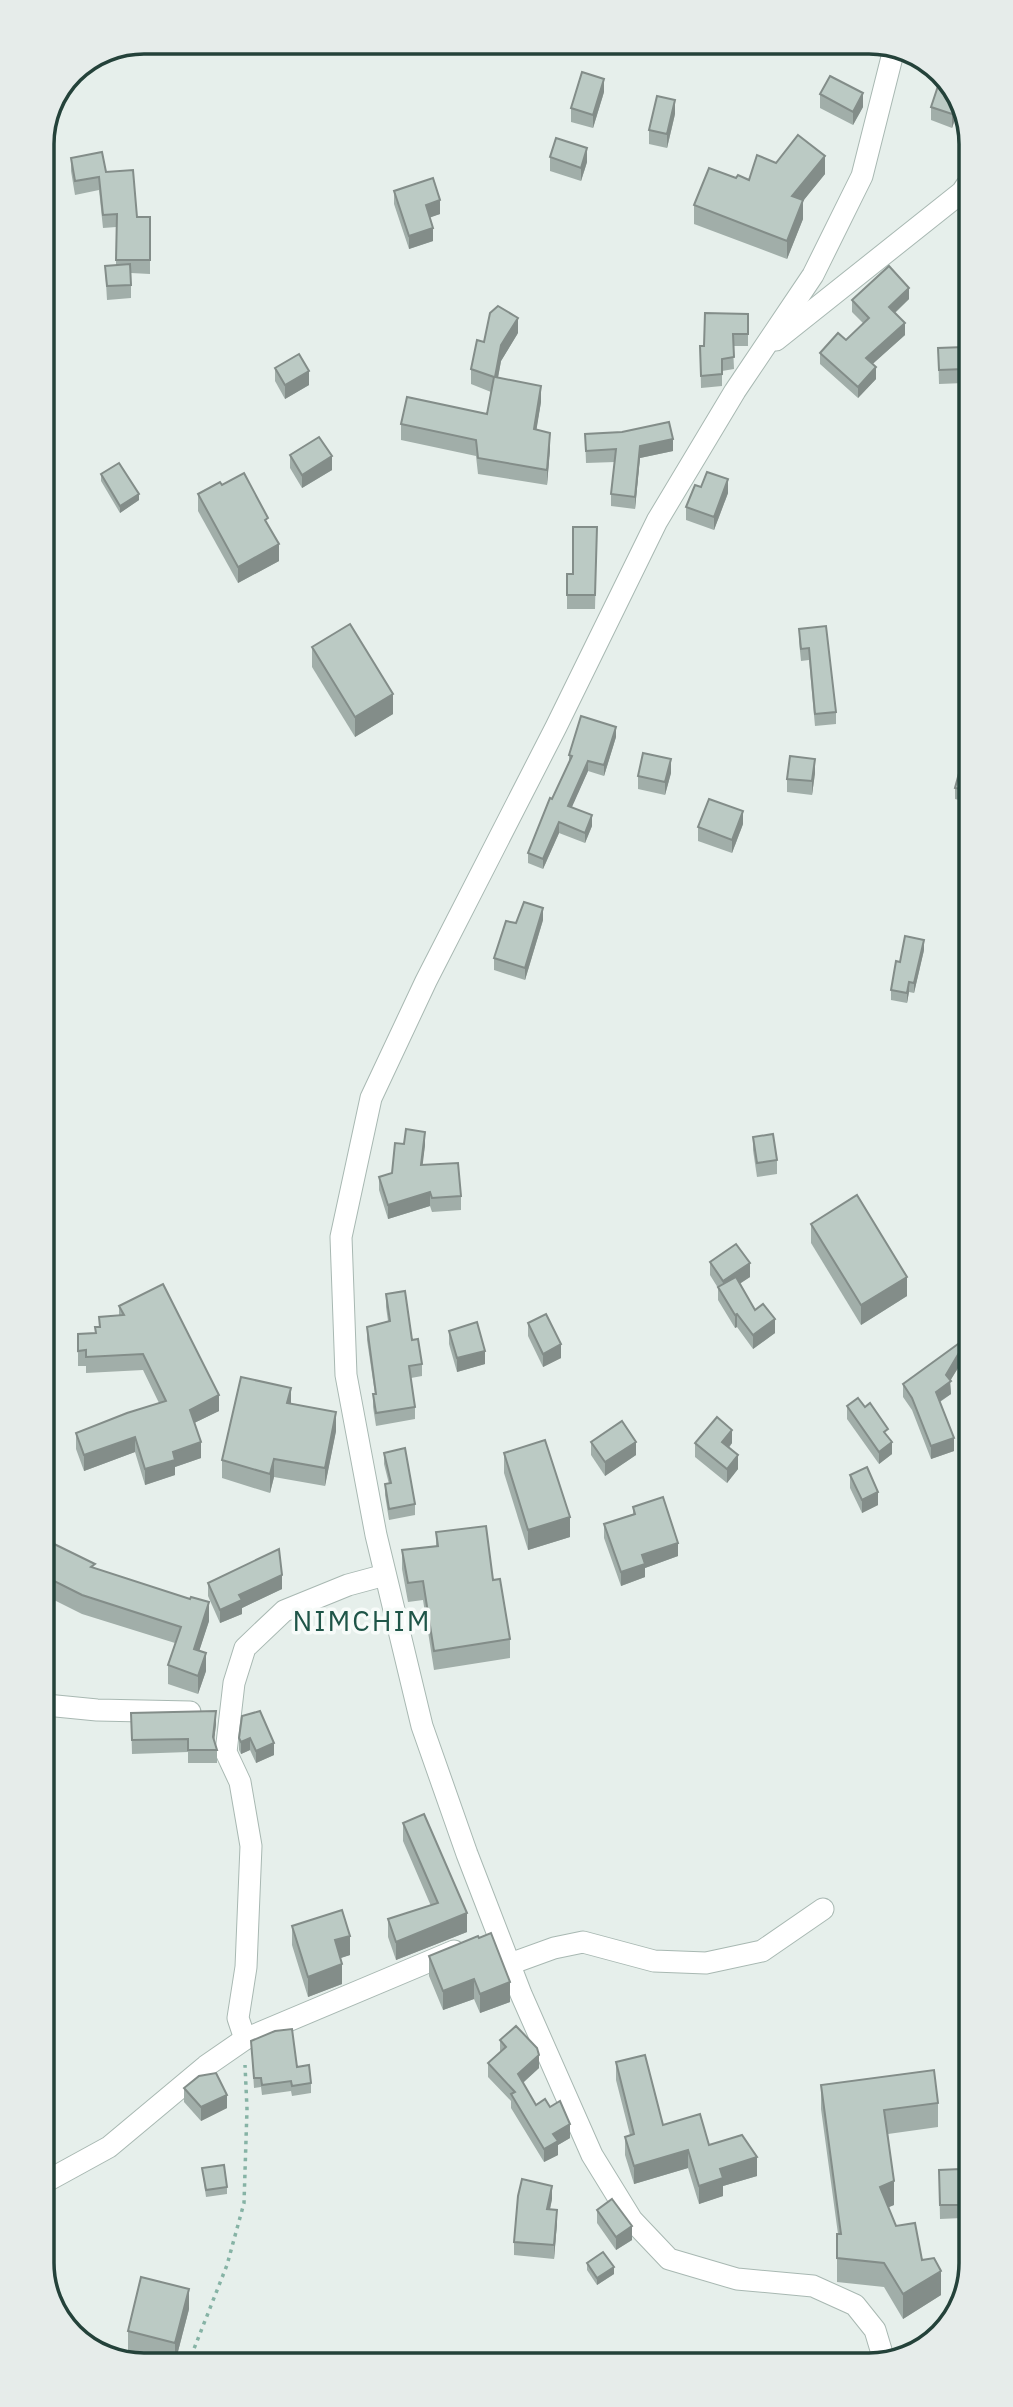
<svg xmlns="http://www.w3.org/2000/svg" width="1013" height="2407" font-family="'IBM Plex Sans',sans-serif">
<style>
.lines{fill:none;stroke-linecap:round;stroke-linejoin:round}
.minor-casing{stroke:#a8b8b2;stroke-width:23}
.path{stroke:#86b3a5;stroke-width:3.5;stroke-dasharray:3.5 5;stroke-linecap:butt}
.minor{stroke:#fff;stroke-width:21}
.wall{fill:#a1aea9}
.shaded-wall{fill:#838d89}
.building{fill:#bbcac4;stroke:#838d89;stroke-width:2}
.labels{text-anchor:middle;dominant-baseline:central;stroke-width:7;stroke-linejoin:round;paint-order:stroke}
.quarter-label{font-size:28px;letter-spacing:2px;fill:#1f5548;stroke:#f7fbf9}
.rim{fill:none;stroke:#24423a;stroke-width:3.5}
</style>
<rect width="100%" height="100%" fill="#e6efeb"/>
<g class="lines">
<defs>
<g id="minor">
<path d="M776 340 962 192 966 186"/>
<path d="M46 1705 97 1710 190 1712"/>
<path d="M510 1964 554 1948 583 1942 654 1961 706 1963 762 1951 823 1909"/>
<path d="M245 2039 238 2018 246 1967 251 1846 240 1782 226 1752 234 1683 245 1648 284 1611 348 1585 385 1575"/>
<path d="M47 2181 109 2147 206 2066 245 2039 454 1951"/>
<path d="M884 2360 875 2330 855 2305 813 2286 737 2279 669 2259 632 2220 592 2155 521 1994 467 1854 422 1726 376 1535 346 1375 341 1237 371 1098 426 981 556 727 657 521 735 391 813 275 862 176 894 49"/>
</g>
</defs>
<!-- minor casing -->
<use href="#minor" class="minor-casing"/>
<!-- path -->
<path class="path" d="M188 2364 227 2265 244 2203 247 2109 245 2065"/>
<!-- minor -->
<use href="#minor" class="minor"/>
</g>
<!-- wall -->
<g class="wall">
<path d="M862 42H875L883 45 879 54Z"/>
<path d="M106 58V62L95 63Z"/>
<path d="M921 59 931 63 960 105 952 128 931 120V107L940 80 921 73Z"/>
<path d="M604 92 593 128 571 122V108Z"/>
<path d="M820 94 863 107 853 125 820 108Z"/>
<path d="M675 114 667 148 649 144V130Z"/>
<path d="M550 157 587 162 581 181 550 171Z"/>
<path d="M71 158 106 172 137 217H150V274L131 273V298L107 300 105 266 116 265V227L103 228 99 190 75 195 71 171Z"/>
<path d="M776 163 825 174 803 201V219L787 259 694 224V205L736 178 749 180Z"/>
<path d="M394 191 440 214 430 217 433 241 409 249 394 204Z"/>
<path d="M909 299 895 313 905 335 872 364 876 379 858 398 820 364V353L846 340 864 324 852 312V300Z"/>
<path d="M748 314V346H733L734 369 722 371V386L701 388 700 346H704Z"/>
<path d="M518 333 501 361 498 378 541 402 536 430 550 449 547 485 478 474 476 456 401 440V424L487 414 491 392 471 384V369Z"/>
<path d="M964 347V383L939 384 938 348Z"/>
<path d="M275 368 309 385 285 399 275 381Z"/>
<path d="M585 434 673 451 640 458 635 509 611 506V494L615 462 586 463Z"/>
<path d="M290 455 332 470 302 488 290 468Z"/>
<path d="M101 474 139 500 120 513 101 481Z"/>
<path d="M222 485 268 525 279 561 238 583 198 511V494Z"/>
<path d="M701 487 728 493 714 530 686 520V507Z"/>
<path d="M597 527 595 609H567V574H573Z"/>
<path d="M826 626 836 712V724L815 726 809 660 801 661 799 641V629Z"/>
<path d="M312 647 393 714 355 737 312 667Z"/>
<path d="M616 737 604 776 588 771 571 808 592 826 585 843 559 833 543 869 528 863V853L569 762V755Z"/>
<path d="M967 744V802L955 799V788Z"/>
<path d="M671 773 665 795 638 789V776Z"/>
<path d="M815 773 812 795 787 792V779Z"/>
<path d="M743 824 732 853 698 841V827Z"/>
<path d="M543 920 525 980 494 970V958L516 923Z"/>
<path d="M924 950 914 993 909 992 907 1003 891 1000V990L900 962Z"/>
<path d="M753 1137 777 1160V1174L757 1177 753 1150Z"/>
<path d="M425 1145 422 1165 461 1196V1210L432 1212 430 1206 388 1219 379 1190V1177L392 1173Z"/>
<path d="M811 1224 907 1296 861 1325 811 1243Z"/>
<path d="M710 1262 750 1277 740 1283 755 1310 775 1333 753 1349 737 1327 735 1328 718 1300V1288L710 1275Z"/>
<path d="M386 1294 412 1340 422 1364V1376L411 1378 415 1407V1419L376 1426 373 1407V1394H375L367 1340V1327L388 1321 386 1307Z"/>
<path d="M119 1306 219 1411 194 1423 201 1458 175 1467V1475L145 1485 135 1452 84 1471 76 1449V1433L159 1403 143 1370 86 1373V1366H78V1334L95 1333 99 1327V1317L119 1316Z"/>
<path d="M528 1323 561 1358 543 1367 528 1336Z"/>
<path d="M449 1331 485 1364 457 1372 449 1344Z"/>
<path d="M969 1350 950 1381 951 1394 940 1402 954 1451 931 1459 912 1410 903 1397V1384Z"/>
<path d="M291 1404 336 1431 325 1486 274 1477 270 1493 222 1478V1460Z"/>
<path d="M847 1406 865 1407 888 1438 892 1454 879 1464 847 1419Z"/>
<path d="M591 1442 636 1455 605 1476 591 1455Z"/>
<path d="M695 1443H732L729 1448 738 1469 727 1483 695 1457Z"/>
<path d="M384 1453 415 1504V1515L389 1520 385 1495V1484H389L384 1464Z"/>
<path d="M504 1453 570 1537 528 1550 504 1473Z"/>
<path d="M850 1475 878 1505 862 1513 850 1488Z"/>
<path d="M633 1507 678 1556 645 1568V1577L621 1586 604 1538V1524L633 1514Z"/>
<path d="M436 1532 493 1580 510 1639V1658L434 1670 423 1600 408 1602 402 1569V1550L436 1546Z"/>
<path d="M46 1540 95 1568 209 1621 199 1651 206 1671 198 1694 168 1684V1665L175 1643 82 1614 46 1596Z"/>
<path d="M208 1583 282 1589 242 1608V1614L220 1623 208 1596Z"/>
<path d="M969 1610V1637L964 1634V1621Z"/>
<path d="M131 1713 216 1724 214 1741 217 1750V1763H188V1752L132 1754Z"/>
<path d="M242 1716 274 1755 256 1763 250 1750 241 1754 239 1750V1738Z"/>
<path d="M403 1823 467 1932 396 1960 388 1937V1919L431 1906 403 1841Z"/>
<path d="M292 1926 350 1955 340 1958 342 1984 308 1997 292 1945Z"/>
<path d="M478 1936 510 2002 480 2013 474 1999 443 2010 429 1976V1956Z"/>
<path d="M500 2040 539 2068 523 2083 536 2105 570 2138 558 2145V2155L544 2162 511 2108V2101L488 2077V2063L500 2053Z"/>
<path d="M251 2041 297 2067 311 2083V2093L292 2096 291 2091 262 2095 261 2087 254 2088Z"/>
<path d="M616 2062 663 2125 709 2145 757 2176 723 2186V2196L699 2204 688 2168 634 2184 625 2155V2137L630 2135 616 2080Z"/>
<path d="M821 2085 938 2103V2127L888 2134 894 2205 888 2207 896 2226 922 2260 941 2295 903 2319 884 2287 837 2282V2234H838L821 2109Z"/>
<path d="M184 2088 227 2108 201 2121 184 2102Z"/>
<path d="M202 2168 227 2187V2194L206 2197Z"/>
<path d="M939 2170 962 2205V2218L940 2219Z"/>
<path d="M552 2199 550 2209 557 2223 554 2259 514 2255V2242Z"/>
<path d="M597 2210 632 2240 616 2250 597 2223Z"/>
<path d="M587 2263 614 2274 597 2285 587 2270Z"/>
<path d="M189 2309 175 2363 128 2351V2331Z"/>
</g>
<!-- shaded-wall -->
<g class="shaded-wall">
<path d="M879 44 883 45 879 54Z"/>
<path d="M604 79V92L593 128V115Z"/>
<path d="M863 93V107L853 125V112Z"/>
<path d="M675 100V114L667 148V134Z"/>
<path d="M957 100 960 105 952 128V114Z"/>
<path d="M587 148V162L581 181V168Z"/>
<path d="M825 156V174L803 201V219L787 259V241L792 196Z"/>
<path d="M440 200V214L426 219V205Z"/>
<path d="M433 228V241L409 249V236Z"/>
<path d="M909 288V299L889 318V307Z"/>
<path d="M518 318V333L501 361 495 393V377L501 345Z"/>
<path d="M905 323V335L866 370V358Z"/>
<path d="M876 367V379L858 398V387Z"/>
<path d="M309 371V385L285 399V385Z"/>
<path d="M541 386V402L534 445V429Z"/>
<path d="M550 433V449L547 485V470Z"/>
<path d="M673 439V451L640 458 635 509V497L640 446Z"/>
<path d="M332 456V470L302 488V475Z"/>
<path d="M728 479V493L714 530V517Z"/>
<path d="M139 494V500L120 513V506Z"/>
<path d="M279 544V561L238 583V567Z"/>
<path d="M393 694V714L355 737V717Z"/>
<path d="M616 727V737L604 776V765Z"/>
<path d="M671 759V773L665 795V782Z"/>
<path d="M815 759V773L812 795V781Z"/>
<path d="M588 761V771L568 816V806Z"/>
<path d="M743 811V824L732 853V840Z"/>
<path d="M592 815V826L585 843V833Z"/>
<path d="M559 822V833L543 869V859Z"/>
<path d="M543 908V920L525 980V968Z"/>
<path d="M924 940V950L914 993V983Z"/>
<path d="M909 982V992L907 1003V993Z"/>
<path d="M425 1132V1145L421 1179V1165Z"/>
<path d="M430 1192V1206L388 1219V1205Z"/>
<path d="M750 1263V1277L723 1295V1281Z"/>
<path d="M907 1277V1296L861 1325V1305Z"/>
<path d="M737 1314V1327L735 1328V1315Z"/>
<path d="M775 1319V1333L753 1349V1335Z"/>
<path d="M969 1337V1350L950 1381 951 1394 936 1404V1392Z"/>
<path d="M561 1344V1358L543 1367V1354Z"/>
<path d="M485 1351V1364L457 1372V1358Z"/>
<path d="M291 1388V1406L287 1403Z"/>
<path d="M219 1395V1411L190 1425V1410Z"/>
<path d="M336 1412V1431L325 1486V1468Z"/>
<path d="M732 1430V1443L722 1455V1442Z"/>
<path d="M135 1437V1452L84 1471V1455Z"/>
<path d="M954 1438V1451L931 1459V1446Z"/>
<path d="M201 1442V1458L175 1467V1475L145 1485V1469L173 1452Z"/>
<path d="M636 1442V1455L605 1476V1462Z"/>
<path d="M892 1442V1454L879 1464V1452Z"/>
<path d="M738 1455V1469L727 1483V1469Z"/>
<path d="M274 1459V1477L270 1493V1474Z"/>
<path d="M878 1492V1505L862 1513V1500Z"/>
<path d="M570 1517V1537L528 1550V1530Z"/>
<path d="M678 1543V1556L645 1568V1577L621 1586V1572L642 1555Z"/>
<path d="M282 1575V1589L242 1608V1614L220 1623V1610L239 1595Z"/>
<path d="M209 1602V1621L194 1667V1649Z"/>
<path d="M206 1653V1671L198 1694V1676Z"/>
<path d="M216 1711V1724L213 1750V1737Z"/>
<path d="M250 1738V1750L241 1754V1742Z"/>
<path d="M274 1743V1755L256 1763V1751Z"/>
<path d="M467 1913V1932L396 1960V1942Z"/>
<path d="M350 1936V1955L335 1960V1940Z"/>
<path d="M342 1964V1984L308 1997V1977Z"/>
<path d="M474 1979V1999L443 2010V1991Z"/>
<path d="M510 1982V2002L480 2013V1994Z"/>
<path d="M539 2055V2068L518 2087V2074Z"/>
<path d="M227 2095V2108L201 2121V2107Z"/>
<path d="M570 2124V2138L558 2145V2155L544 2162V2149L553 2134Z"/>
<path d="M688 2150V2168L634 2184V2166Z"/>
<path d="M757 2157V2176L723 2186V2196L699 2204V2186L720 2169Z"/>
<path d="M894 2181V2205L880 2211V2187Z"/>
<path d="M552 2186V2199L547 2223V2209Z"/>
<path d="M557 2210V2223L554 2259V2245Z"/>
<path d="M632 2226V2240L616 2250V2237Z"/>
<path d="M614 2267V2274L597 2285V2278Z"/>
<path d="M941 2271V2295L903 2319V2294Z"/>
<path d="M189 2289V2309L175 2363V2343Z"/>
</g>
<!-- building -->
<g class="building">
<path d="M582 72 604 79 593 115 571 108Z"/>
<path d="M830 76 863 93 853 112 820 94Z"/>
<path d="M941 77 957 100 952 114 931 107Z"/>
<path d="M657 96 675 100 667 134 649 130Z"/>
<path d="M798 135 825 156 792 196 803 200 787 241 694 205 709 168 736 178 738 175 749 180 757 155 776 163Z"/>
<path d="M556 138 587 148 581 168 550 157Z"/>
<path d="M102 152 106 172 133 170 137 217H150V260H116L117 214 103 215 99 177 75 181 71 158Z"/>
<path d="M433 178 440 200 426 205 433 228 409 236 394 191Z"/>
<path d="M130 264 131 285 107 286 105 266Z"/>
<path d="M889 266 909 288 889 307 905 323 866 358 876 367 858 387 820 353 838 333 846 340 869 318 852 300Z"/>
<path d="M498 306 518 318 501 345 495 377 541 386 534 429 550 433 547 470 478 458 476 440 401 424 407 397 487 414 494 377 471 369 477 340 484 342 490 313Z"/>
<path d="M705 313 748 314V334H733L734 357 722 359V374L701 376 700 346H704Z"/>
<path d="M964 347V369L939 370 938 348Z"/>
<path d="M299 354 309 371 285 385 275 368Z"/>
<path d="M669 422 673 439 640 446 635 497 611 494 616 449 586 451 585 434 622 432Z"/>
<path d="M319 437 332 456 302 475 290 455Z"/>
<path d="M119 463 139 494 120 506 101 474Z"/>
<path d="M707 472 728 479 714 517 686 507 695 485 701 487Z"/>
<path d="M244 473 268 518 265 520 279 544 238 567 198 494 220 482 222 485Z"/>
<path d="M573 527H597L595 595H567V574H573Z"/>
<path d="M350 624 393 694 355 717 312 647Z"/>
<path d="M826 626 836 712 815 714 809 648 801 649 799 629Z"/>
<path d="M581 716 616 727 604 765 588 761 568 806 592 815 585 833 559 822 543 859 528 853 550 798 552 799 572 756 569 755Z"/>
<path d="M967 744V790L955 788Z"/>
<path d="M643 753 671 759 665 782 638 776Z"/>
<path d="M790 756 815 759 812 781 787 779Z"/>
<path d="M709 799 743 811 732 840 698 827Z"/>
<path d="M524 902 543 908 525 968 494 958 506 921 516 923Z"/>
<path d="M905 936 924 940 914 983 909 982 907 993 891 990 896 961 900 962Z"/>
<path d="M406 1129 425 1132 421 1165 458 1163 461 1196 432 1198 430 1192 388 1205 379 1177 392 1173 395 1143 404 1144Z"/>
<path d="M773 1134 777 1160 757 1163 753 1137Z"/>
<path d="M857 1195 907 1277 861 1305 811 1224Z"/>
<path d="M736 1244 750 1263 723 1281 710 1262Z"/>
<path d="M736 1277 755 1310 763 1304 775 1319 753 1335 737 1314 735 1315 718 1287Z"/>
<path d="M163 1284 219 1395 190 1410 201 1442 173 1452 175 1460 145 1469 135 1437 84 1455 76 1433 127 1413 166 1401 143 1354 86 1357V1350L78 1351V1334L96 1333 95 1327H100L99 1317 124 1315 119 1306Z"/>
<path d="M405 1291 412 1340 418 1339 422 1364 409 1366 415 1407 376 1413 373 1394H376L367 1327 390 1321 386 1294Z"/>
<path d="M546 1314 561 1344 543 1354 528 1323Z"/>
<path d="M477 1322 485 1351 457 1358 449 1331Z"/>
<path d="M969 1336 946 1375 951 1381 936 1392 954 1438 931 1446 912 1398 903 1384Z"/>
<path d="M241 1377 291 1388 287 1403 336 1412 325 1468 274 1459 270 1474 222 1460Z"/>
<path d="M858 1398 865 1407 870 1403 888 1429 884 1432 892 1442 879 1452 847 1406Z"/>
<path d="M717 1417 732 1430 722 1442 738 1455 727 1469 695 1443Z"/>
<path d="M622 1421 636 1442 605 1462 591 1442Z"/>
<path d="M545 1440 570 1517 528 1530 504 1453Z"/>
<path d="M405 1448 415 1504 389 1509 385 1484 391 1483 384 1453Z"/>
<path d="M867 1467 878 1492 862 1500 850 1475Z"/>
<path d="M663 1497 678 1543 642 1555 645 1564 621 1572 604 1524 635 1514 633 1507Z"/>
<path d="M486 1526 493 1580 500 1579 510 1639 434 1651 423 1581 408 1583 402 1550 438 1546 436 1532Z"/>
<path d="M46 1540 95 1564 91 1567 190 1599 191 1597 209 1602 194 1649 206 1653 198 1676 168 1665 181 1627 82 1595 46 1577Z"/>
<path d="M279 1549 282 1575 239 1595 242 1600 220 1610 208 1583Z"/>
<path d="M969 1610V1624L964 1621Z"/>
<path d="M216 1711 213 1737 217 1750H188V1739L132 1740 131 1713Z"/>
<path d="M260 1711 274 1743 256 1751 250 1738 241 1742 239 1738 242 1716Z"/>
<path d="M424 1814 467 1913 396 1942 388 1919 438 1903 403 1823Z"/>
<path d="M342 1910 350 1936 335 1940 342 1964 308 1977 292 1926Z"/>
<path d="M491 1933 510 1982 480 1994 474 1979 443 1991 429 1956 478 1936 479 1938Z"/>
<path d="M516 2026 537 2048 539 2055 518 2074 536 2105 545 2099 550 2107 560 2101 570 2124 553 2134 558 2141 544 2149 511 2094 515 2092 488 2063 506 2047 500 2040Z"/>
<path d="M292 2029 297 2067 309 2065 311 2083 292 2086 291 2081 262 2085 261 2078H254L251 2041 275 2031Z"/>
<path d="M645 2055 663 2125 700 2114 709 2145 742 2135 757 2157 720 2169 723 2178 699 2186 688 2150 634 2166 625 2137 634 2134 616 2062Z"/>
<path d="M934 2070 938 2103 884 2110 894 2181 880 2187 896 2226 915 2223 922 2260 934 2258 941 2271 903 2294 884 2263 837 2258V2234H841L821 2085Z"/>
<path d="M216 2073 227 2095 201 2107 184 2088 199 2076Z"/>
<path d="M224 2165 227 2187 206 2190 202 2168Z"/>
<path d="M960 2169 962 2205H940L939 2170Z"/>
<path d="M522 2179 552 2186 547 2209 557 2210 554 2245 514 2242 518 2196Z"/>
<path d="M612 2199 632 2226 616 2237 597 2210Z"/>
<path d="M603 2252 614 2267 597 2278 587 2263Z"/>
<path d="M141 2277 189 2289 175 2343 128 2331Z"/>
<path d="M922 2337 932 2338 922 2345Z"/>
</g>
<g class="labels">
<!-- quarter labels -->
<g class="quarter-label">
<text x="362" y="1620">NIMCHIM</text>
</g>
</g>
<!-- crop -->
<path d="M0 0H1013V2407H0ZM144 54H869A90 90 0 0 1 959 144V2263A90 90 0 0 1 869 2353H144A90 90 0 0 1 54 2263V144A90 90 0 0 1 144 54Z" fill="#e6ecea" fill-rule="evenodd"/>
<path class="rim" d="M144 54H869A90 90 0 0 1 959 144V2263A90 90 0 0 1 869 2353H144A90 90 0 0 1 54 2263V144A90 90 0 0 1 144 54Z"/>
</svg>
